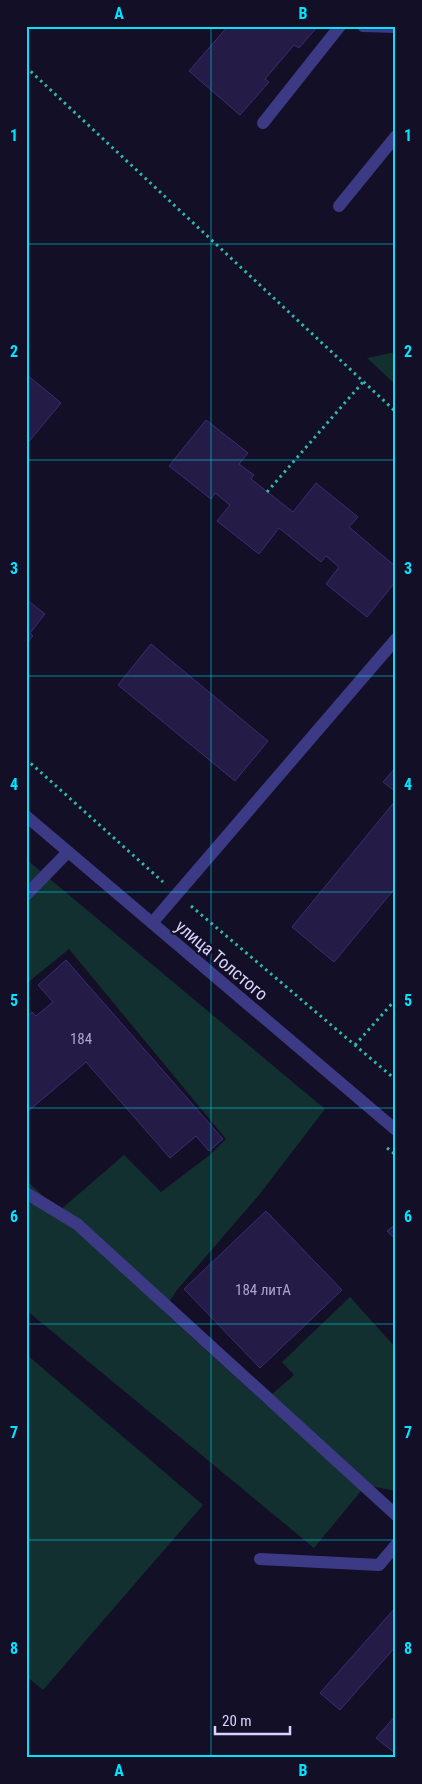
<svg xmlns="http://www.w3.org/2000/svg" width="422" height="1784" font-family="'Roboto Condensed',sans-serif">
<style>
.green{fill:#12302f}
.building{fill:#241b47;stroke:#3b2d73}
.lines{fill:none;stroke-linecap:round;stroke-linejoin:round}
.path{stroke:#2fb8b0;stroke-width:3;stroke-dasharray:2.5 4;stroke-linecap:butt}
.service{stroke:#3d3a85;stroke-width:12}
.tertiary{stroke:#3d3a85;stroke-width:12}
.grid{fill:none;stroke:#00e5ff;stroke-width:1;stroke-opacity:0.55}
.labels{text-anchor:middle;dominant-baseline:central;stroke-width:4.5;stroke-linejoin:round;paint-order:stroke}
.number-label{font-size:15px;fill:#aca6d1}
.street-label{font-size:18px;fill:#d9d4ff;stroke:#130f26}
.neatline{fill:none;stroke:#00e5ff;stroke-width:2}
.grid-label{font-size:16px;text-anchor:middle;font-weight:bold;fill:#00e5ff}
</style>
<rect width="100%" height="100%" fill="#130f26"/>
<!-- green -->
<g class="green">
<path d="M396 352V385L367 358Z"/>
<path d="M26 859 325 1109 259 1195 177 1290 163 1311 263 1402 294 1375 282 1362 350 1297 396 1348V1491L366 1485 314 1548 26 1310V1180L59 1211 124 1155 161 1192 211 1154 226 1139 69 949 26 984Z"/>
<path d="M26 1354 203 1505 43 1690 26 1676Z"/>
</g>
<!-- building -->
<g class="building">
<path d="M228 26H318L299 48 294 45 265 79 269 82 240 115 189 71Z"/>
<path d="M26 374 61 403 26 445Z"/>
<path d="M206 420 248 453 239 464 254 475 251 479 293 512 316 483 358 517 349 527 396 567V581L367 617 326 584 339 567 326 556 321 562 279 528 259 554 217 521 230 505 215 493 211 499 169 466Z"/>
<path d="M26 599 45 614 30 633 33 636 26 644Z"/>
<path d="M151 644 268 741 235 781 118 685Z"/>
<path d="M396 767V792L383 782Z"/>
<path d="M396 800V887L334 962 292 927Z"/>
<path d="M66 960 223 1139 209 1151 196 1136 170 1158 86 1062 26 1113V1017L32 1012 36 1016 53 1002 38 985Z"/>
<path d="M266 1211 342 1290 260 1368 184 1289Z"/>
<path d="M396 1224V1240L387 1231Z"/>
<path d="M396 1607V1646L340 1710 320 1693Z"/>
<path d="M396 1715V1754L376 1738Z"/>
</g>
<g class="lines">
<!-- path -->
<g class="path">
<path d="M26 67 396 412"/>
<path d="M267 492 363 382"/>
<path d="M26 759 163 882"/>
<path d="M191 906 396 1080"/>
<path d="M355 1045 396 999"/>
<path d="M387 1148 396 1155"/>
</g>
<!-- service -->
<g class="service">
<path d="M363 26 396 27"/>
<path d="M263 123 340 26"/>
<path d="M339 206 396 136"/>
<path d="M26 895 68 852"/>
<path d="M152 923 396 639"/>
<path d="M26 1193 77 1224 396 1515"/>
<path d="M260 1559 379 1565 396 1545"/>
</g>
<!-- tertiary -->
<path class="tertiary" d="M26 816 396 1130"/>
</g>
<!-- grid -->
<path class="grid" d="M211 26V1758M26 244H396M26 460H396M26 676H396M26 892H396M26 1108H396M26 1324H396M26 1540H396"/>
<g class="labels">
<!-- number labels -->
<g class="number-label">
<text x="81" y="1039">184</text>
<text x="263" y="1290">184 литА</text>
</g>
<!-- street labels -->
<g class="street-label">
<text transform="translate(222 960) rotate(40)">улица Толстого</text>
</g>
</g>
<!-- border -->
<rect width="422" height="1784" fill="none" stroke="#130f26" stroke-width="55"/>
<!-- scale -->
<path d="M215 1726v8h75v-8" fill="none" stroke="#d9d4ff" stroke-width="2.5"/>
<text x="222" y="1726" font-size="15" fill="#d9d4ff" stroke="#130f26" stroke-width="4" paint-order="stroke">20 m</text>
<rect x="28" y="28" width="366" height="1728" class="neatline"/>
<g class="grid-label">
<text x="119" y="19">A</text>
<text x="303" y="19">B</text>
<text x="14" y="141">1</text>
<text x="408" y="141">1</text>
<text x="14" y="357">2</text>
<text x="408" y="357">2</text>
<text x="14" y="574">3</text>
<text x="408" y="574">3</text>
<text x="14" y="790">4</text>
<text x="408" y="790">4</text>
<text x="14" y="1006">5</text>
<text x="408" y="1006">5</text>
<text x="14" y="1222">6</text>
<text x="408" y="1222">6</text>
<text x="14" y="1438">7</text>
<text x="408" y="1438">7</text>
<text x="14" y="1654">8</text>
<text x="408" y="1654">8</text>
<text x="119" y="1776">A</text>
<text x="303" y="1776">B</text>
</g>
</svg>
